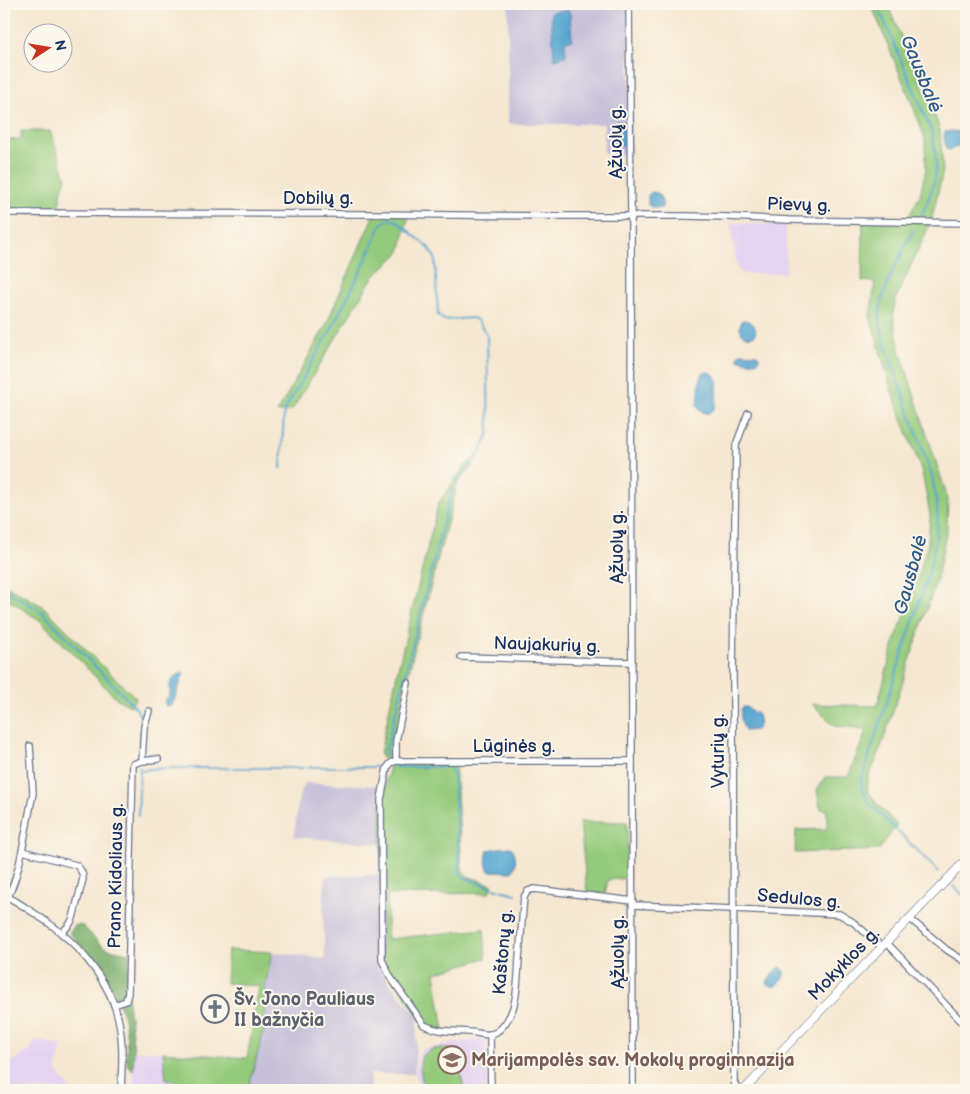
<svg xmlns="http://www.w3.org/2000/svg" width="970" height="1094" font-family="'Balsamiq Sans',sans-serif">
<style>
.built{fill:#e4d3f1}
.industrial{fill:#c6c0d9}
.green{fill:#95ca7b;stroke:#587c6c}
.forest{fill:#78ae6b;stroke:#4a6e64}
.water{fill:#55a5cf;stroke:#386a96}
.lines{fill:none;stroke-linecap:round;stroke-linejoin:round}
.stream{stroke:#55a5cf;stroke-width:2}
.street-casing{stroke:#676f86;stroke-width:8}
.secondary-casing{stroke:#676f86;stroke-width:9}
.street{stroke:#fff;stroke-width:5.5}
.secondary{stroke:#fff;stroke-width:8}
.labels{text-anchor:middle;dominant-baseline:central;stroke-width:4;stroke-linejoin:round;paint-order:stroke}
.street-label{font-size:18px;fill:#1b2f5e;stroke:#fbf7ec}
.worship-label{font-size:18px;font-weight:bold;fill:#5b616d;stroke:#fbf7ec;text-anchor:start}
.education-label{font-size:18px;font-weight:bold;fill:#785e54;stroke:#fbf7ec;text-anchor:start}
.water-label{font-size:19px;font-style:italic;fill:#2f5886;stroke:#fbf7ec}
</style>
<rect width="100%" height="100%" fill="#fbf7ec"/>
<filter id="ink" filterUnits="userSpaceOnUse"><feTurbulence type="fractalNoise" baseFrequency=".02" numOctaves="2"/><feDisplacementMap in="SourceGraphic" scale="10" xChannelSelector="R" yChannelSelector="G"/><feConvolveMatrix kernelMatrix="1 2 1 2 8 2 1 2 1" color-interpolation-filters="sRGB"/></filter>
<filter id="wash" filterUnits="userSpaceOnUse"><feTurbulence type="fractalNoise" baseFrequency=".0096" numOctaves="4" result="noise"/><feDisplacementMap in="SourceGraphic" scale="20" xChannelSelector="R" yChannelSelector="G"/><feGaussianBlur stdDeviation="1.12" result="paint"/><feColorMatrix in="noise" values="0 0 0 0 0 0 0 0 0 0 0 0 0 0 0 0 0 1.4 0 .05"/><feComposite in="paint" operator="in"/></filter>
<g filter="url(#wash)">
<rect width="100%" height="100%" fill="#f5e7d0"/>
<!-- built -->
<g class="built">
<path d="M730 223 786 225V273L743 274 737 268Z"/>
<path d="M486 1038 487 1090H419L415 1071 421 1049Z"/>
<path d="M36 1040 62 1046 56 1071 72 1090H4V1066L29 1051Z"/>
<path d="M134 1050 163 1052 166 1079 172 1080 178 1090H133Z"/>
</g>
<!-- industrial -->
<g class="industrial">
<path d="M508 4H628L631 155 604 153V124H508Z"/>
<path d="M305 783 384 786 381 844 294 837 299 796Z"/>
<path d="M382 875V960L387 980 418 1017 414 1074H370V1090H235L249 1086 264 1030 265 987 272 952 325 959 323 914 325 876Z"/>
</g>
<!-- green -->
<g class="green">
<path d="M871 4H887L931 105 940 130 943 171 931 222 896 298 893 315 900 351 948 499 947 529 937 578 888 727 876 761 868 777 867 790 878 805 897 825 879 850 795 853 796 830 827 829V811L820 808 817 789 823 782 825 777H848L867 729 834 726 812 704 877 706 895 640 912 596 928 543 930 515 922 472 892 392 870 316 875 282 862 281 863 221 906 222 920 195 926 169 925 139 913 106Z"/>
<path d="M21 131H50L66 178 62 189 58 213H4V140L21 139Z"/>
<path d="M374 214H409L400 252 373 277 292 410 277 413 326 325Z"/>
<path d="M471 460 473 465 455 487V493L415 646 390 755 388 759 382 758 380 755 381 749 398 669 438 504 465 465Z"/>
<path d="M4 584 44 607 92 656 136 698 130 706 117 699 41 621 4 597Z"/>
<path d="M455 761 462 869 467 876 493 885 489 893 387 895V939L484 929 486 958 435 973 444 1031 424 1025 382 960 381 799 391 763Z"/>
<path d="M580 822H627L629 878 608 880 605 894 587 892Z"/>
<path d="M228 950 272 952 265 987 264 1030 249 1086 235 1090H178L172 1080 166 1079 163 1052 247 1058 259 986 226 983Z"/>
<path d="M445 1048 454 1051 458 1059 464 1090H424L420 1067 422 1056 432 1049Z"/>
</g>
<!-- forest -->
<path class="forest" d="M78 925 83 926 103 946 109 949 129 953 128 1002 134 1050 133 1070 127 1065C127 1053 127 1041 126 1029 120 991 96 960 69 933L74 926Z"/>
<!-- water -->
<g class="water">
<path d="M566 10 569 11 570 15 572 40 567 41 565 43 566 54 565 56 555 59 554 57 551 14 552 12Z"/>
<path d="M617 121H620L625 127 624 145 622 147 615 146C612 140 612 126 617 121Z"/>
<path d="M952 131 959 132 961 142 960 146 949 150 946 149 944 138 945 132Z"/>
<path d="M652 192 658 193C661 198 663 202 662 208H653L648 205V195Z"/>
<path d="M743 320C751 320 758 327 755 335 750 337 746 337 742 334L740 328 741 321Z"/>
<path d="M740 353 757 354 759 356V360C754 364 745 362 738 359V358Z"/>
<path d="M708 372C711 373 713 373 715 376 719 380 717 387 717 392 716 403 716 419 700 411L697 404C701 394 697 382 703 373Z"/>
<path d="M182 672 184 673 173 703 172 705 167 707 165 705C164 697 167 700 170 694 171 690 169 689 170 685 171 679 177 675 182 672Z"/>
<path d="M743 707H747L752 712 757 713C760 719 761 725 756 730L746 731C741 726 740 716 741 709Z"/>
<path d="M511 847C517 852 517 866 512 872L489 871C485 866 486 856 488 850L498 848Z"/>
<path d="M781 967C788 974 782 979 777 986 757 988 773 973 779 968Z"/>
</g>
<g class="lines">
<!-- stream -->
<g class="stream">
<path d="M877 4 931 130C940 164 937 182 922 214"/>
<path d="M913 230C902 254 883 286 880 311 879 321 882 332 884 342L932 476C935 493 939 510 937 527 936 543 932 559 928 575L861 781C862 791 865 797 871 805L939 872"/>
<path d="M281 469 284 411 329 333 363 267 382 223 389 219 397 221 429 248 435 258 438 315 444 320 473 318 478 321 487 335 489 432C482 454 470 465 456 482"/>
<path d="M4 589 42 612 136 708 140 716V721"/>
<path d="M140 732V749"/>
<path d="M385 754 452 488"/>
<path d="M308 767H380"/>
<path d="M394 767H449L453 772 460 873 465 878 500 890 516 894"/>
<path d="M140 772 149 769 175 768H303"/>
<path d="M138 816 140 766"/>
<path d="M953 886 966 898"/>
<path d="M135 936V922"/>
</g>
</g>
</g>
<g filter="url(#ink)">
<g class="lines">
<defs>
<g id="street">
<path d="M629 4 631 217 632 761 633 1090"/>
<path d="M4 213 374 214 546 216H685L728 217 788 220 966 223"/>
<path d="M461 657 632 662"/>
<path d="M30 746 33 793 22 851 76 865C81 869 83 873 83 879L73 918 70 924 62 933"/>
<path d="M142 761 144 727 149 711"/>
<path d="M396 761 391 763 387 768 381 799 382 960 391 978 424 1025C438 1032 453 1031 469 1032 476 1032 485 1036 492 1034 502 1031 510 1017 513 1008 518 992 518 974 519 958 521 938 522 917 524 897L528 891 534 889 633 901"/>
<path d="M396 761H632"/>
<path d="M396 761V741L408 683"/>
<path d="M4 895C15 900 26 908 37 915 45 921 54 926 61 933 84 951 110 986 117 1014 124 1039 122 1065 121 1090"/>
<path d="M8 897C15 882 19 867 22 851"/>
<path d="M633 905 733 909 839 914 853 922 882 947"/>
<path d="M909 918 947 950 966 962"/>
<path d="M886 942 966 1026"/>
<path d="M114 1005 126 1001 128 993 133 764 142 761 158 759"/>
<path d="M490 1034 491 1090"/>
<path d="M738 1090 734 1082 733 672 736 445 748 413"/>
</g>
<path id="secondary" d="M744 1090 966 860"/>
</defs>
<!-- street casing -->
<use href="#street" class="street-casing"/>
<!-- secondary casing -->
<use href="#secondary" class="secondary-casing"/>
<!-- street -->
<use href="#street" class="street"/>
<!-- secondary -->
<use href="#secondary" class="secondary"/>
</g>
</g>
<!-- icons -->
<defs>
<symbol id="church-ring" viewBox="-11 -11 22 22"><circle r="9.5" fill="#fbf7ec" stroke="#6b7280" stroke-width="1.5"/><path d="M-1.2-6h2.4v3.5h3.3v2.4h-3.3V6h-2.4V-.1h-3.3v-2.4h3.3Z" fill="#6b7280"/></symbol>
<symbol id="school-ring" viewBox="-11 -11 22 22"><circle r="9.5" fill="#fbf7ec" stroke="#8d6e63" stroke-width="1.5"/><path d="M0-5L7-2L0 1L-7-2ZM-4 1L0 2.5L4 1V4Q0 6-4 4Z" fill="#8d6e63"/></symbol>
</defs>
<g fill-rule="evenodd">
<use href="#church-ring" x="199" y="993" width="32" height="32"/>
<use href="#school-ring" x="436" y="1044" width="32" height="32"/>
</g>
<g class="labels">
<!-- street labels -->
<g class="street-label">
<text transform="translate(616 142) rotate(-90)">Ąžuolų g.</text>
<text x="318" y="198">Dobilų g.</text>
<text transform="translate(799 205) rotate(2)">Pievų g.</text>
<text transform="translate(617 547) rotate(-90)">Ąžuolų g.</text>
<text transform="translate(547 645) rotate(2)">Naujakurių g.</text>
<text x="514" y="746">Lūginės g.</text>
<text transform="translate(718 751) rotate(-90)">Vyturių g.</text>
<text transform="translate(116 876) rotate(-89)">Prano Kidoliaus g.</text>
<text transform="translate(799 899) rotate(5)">Sedulos g.</text>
<text transform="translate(503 952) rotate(-85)">Kaštonų g.</text>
<text transform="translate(618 952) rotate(-90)">Ąžuolų g.</text>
<text transform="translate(844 964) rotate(-46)">Mokyklos g.</text>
</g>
<!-- worship labels -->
<g class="worship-label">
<text x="234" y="999">Šv. Jono Pauliaus<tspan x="234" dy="21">II bažnyčia</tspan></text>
</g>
<!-- education labels -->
<g class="education-label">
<text x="471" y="1060">Marijampolės sav. Mokolų progimnazija</text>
</g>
<!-- water labels -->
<g class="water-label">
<text transform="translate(921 74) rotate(68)">Gausbalė</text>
<text transform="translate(911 575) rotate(-75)">Gausbalė</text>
</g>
</g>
<!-- margin -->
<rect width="970" height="1094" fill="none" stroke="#fbf7ec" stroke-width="20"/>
<!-- north arrow -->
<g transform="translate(48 48) rotate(78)"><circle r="24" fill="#fbf7ec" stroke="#a1a7b3"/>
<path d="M0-4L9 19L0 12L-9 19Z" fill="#c8321e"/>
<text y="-8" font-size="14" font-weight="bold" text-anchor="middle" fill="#1b2f5e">N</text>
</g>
</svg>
